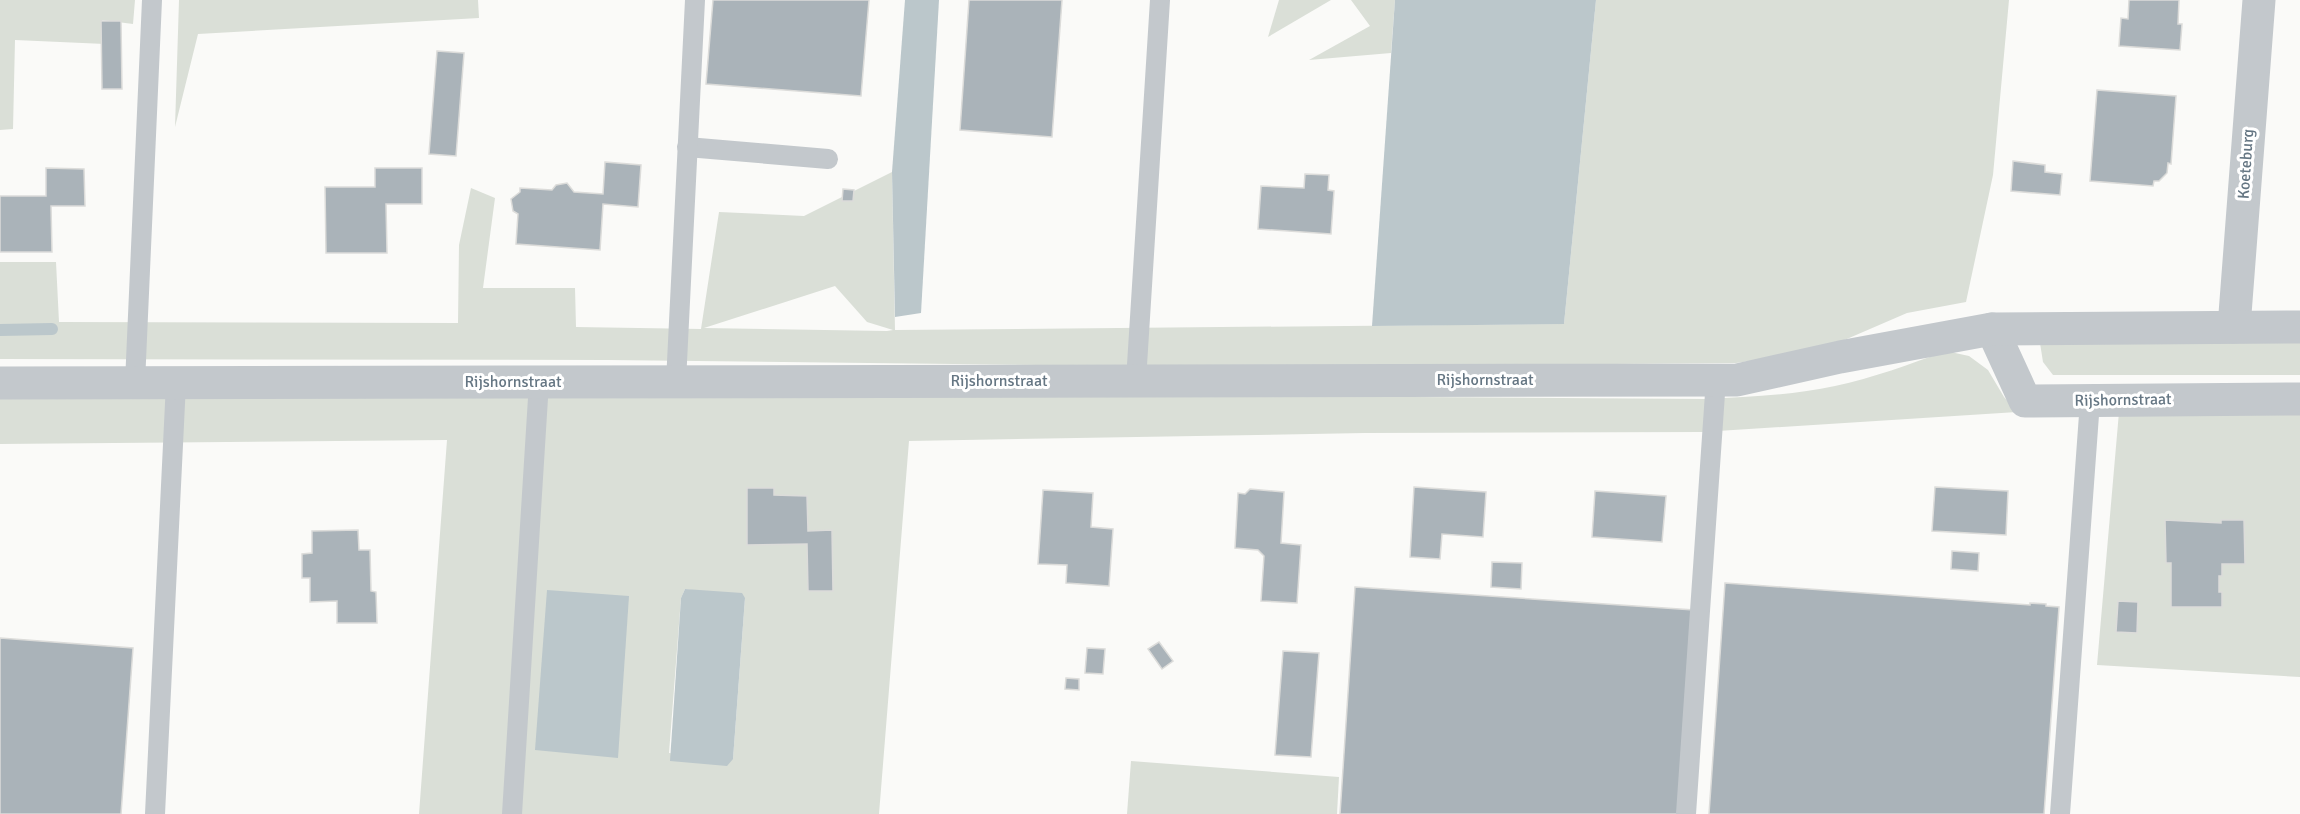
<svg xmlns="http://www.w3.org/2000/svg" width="2300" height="814" font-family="Signika,sans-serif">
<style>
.green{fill:#dadfd7;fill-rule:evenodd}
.water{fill:#bbc7cb}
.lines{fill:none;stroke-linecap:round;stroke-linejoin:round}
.stream{stroke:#bbc7cb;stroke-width:12}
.building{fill:#aab3b9;stroke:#dcdcda;stroke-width:1.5}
.lane{stroke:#c3c8cc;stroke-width:20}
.street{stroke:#c3c8cc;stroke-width:33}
.labels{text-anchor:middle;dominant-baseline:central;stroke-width:6;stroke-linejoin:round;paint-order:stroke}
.street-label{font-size:16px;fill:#657683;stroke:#fff}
</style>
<rect width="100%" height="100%" fill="#fafaf8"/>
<!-- green -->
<g class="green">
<path d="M0 0H135L133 24 102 20 105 44 15 40 13 129 0 130Z"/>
<path d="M179 0H478L479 18 198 34 175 127Z"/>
<path d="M1279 0H1331L1268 37Z"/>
<path d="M1351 0H1395L1391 53 1309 60 1370 26Z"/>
<path d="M1596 0H2009L1993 175 1966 302 1907 313 1819 351 1736 363 1216 367 608 360 0 359V262H56L59 322 458 323 459 245 471 188 495 198 483 288H575L576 327 701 329 719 212 804 216 892 172 895 330 1564 324ZM835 286 867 322 893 330 887 331 704 328Z"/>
<path d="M2040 343H2300V375H2053L2043 362Z"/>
<path d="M1946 351 1969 356 1988 370 2004 397 2017 412 1702 432 1365 433 909 441 879 814H419L447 440 0 444V397L967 394 1706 399C1749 397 1793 395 1835 386 1873 378 1910 364 1946 351ZM685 589 745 598 733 759 669 753 681 598Z"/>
<path d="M2119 412 2300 413V677L2097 665Z"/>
<path d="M1131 761 1339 777 1337 814H1127Z"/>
</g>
<!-- water -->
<g class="water">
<path d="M905 0H939L921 313 895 317 892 172Z"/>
<path d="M1395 0H1596L1564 324 1372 326Z"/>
<path d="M685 589 742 593 745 598 733 759 727 766 670 761 681 598Z"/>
<path d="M547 590 629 596 618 758 535 750Z"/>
</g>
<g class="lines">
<!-- stream -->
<path class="stream" d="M0 330 52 329"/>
</g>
<!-- building -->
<g class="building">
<path d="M713 0H869L861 96 706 84Z"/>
<path d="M969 0H1062L1052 137 960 130Z"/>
<path d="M2129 0H2179L2178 24H2182L2180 50 2119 46 2121 18 2128 19Z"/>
<path d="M101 21H121L122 89H102Z"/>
<path d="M437 51 464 53 456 156 429 154Z"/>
<path d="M2097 90 2176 96 2171 164 2168 163 2167 173 2159 181H2154L2153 186 2090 181Z"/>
<path d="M2013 161 2045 165V172L2062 174 2060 195 2011 191Z"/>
<path d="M605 162 641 165 638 207 603 204 600 250 516 244 518 214 513 211 511 199 520 192V188L552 190 556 185 567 183 574 192 603 194Z"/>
<path d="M46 168 84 169 85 206H51L52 252H0V196H46Z"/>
<path d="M375 168H422V204H386L387 253H326L325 187H375Z"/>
<path d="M1305 174 1329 175 1328 190 1334 191 1331 234 1258 229 1261 186 1304 188Z"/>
<path d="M843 189 854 190 853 201H842Z"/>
<path d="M1414 487 1486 492 1483 537 1442 534 1440 559 1410 557Z"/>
<path d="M1935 487 2008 491 2006 535 1932 531Z"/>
<path d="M747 488H774V495L807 496 808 531 832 530 833 591H808L807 544 747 545Z"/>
<path d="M1250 489 1284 492 1281 543 1301 545 1297 603 1261 601 1264 556 1258 550 1235 548 1238 493 1245 494Z"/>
<path d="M1043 490 1093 493 1091 527 1113 529 1109 586 1066 583 1067 565 1038 564Z"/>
<path d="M1595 491 1666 496 1662 542 1592 537Z"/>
<path d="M2165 520 2221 523V520H2244L2245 564H2222V576H2219V592H2222V607H2171V563H2166Z"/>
<path d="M358 530 359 550H370L371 591 376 592 377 623H337V601L310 602V578H302V554L312 553V531Z"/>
<path d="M1952 551 1979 553 1978 571 1951 569Z"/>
<path d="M1492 562 1522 563 1521 589 1491 587Z"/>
<path d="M1725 583 2030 605V603L2046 604V606L2059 607 2044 814H1709Z"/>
<path d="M1355 587 1694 610 1679 814H1340Z"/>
<path d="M2118 601 2138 602 2137 633 2116 632Z"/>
<path d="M0 638 133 648 121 814H0Z"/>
<path d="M1159 642 1173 661 1162 669 1148 649Z"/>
<path d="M1087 648 1105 649 1103 674 1085 673Z"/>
<path d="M1283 651 1319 653 1311 757 1275 755Z"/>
<path d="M1066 678 1079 679V690L1065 689Z"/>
</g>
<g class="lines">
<!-- lane -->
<g class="lane">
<path d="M687 147 828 159"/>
<path d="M1136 381 1160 0"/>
<path d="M676 382 695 0"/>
<path d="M135 383 152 0"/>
<path d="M155 814 176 383"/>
<path d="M512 814 539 382"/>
<path d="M1686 814 1716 379"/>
<path d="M2060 814 2090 401"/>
</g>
<!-- street -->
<g class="street">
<path d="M2234 327 2259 0"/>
<path d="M1992 329 2025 401 2300 399"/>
<path d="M0 383 1737 380 1840 357 1992 329 2300 327"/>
</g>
</g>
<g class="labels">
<!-- street labels -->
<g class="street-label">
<text transform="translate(2246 164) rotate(-86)">Koeteburg</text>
<text x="1485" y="380">Rijshornstraat</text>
<text x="999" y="381">Rijshornstraat</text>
<text x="513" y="382">Rijshornstraat</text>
<text transform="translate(2123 400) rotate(-1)">Rijshornstraat</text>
</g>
</g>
</svg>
